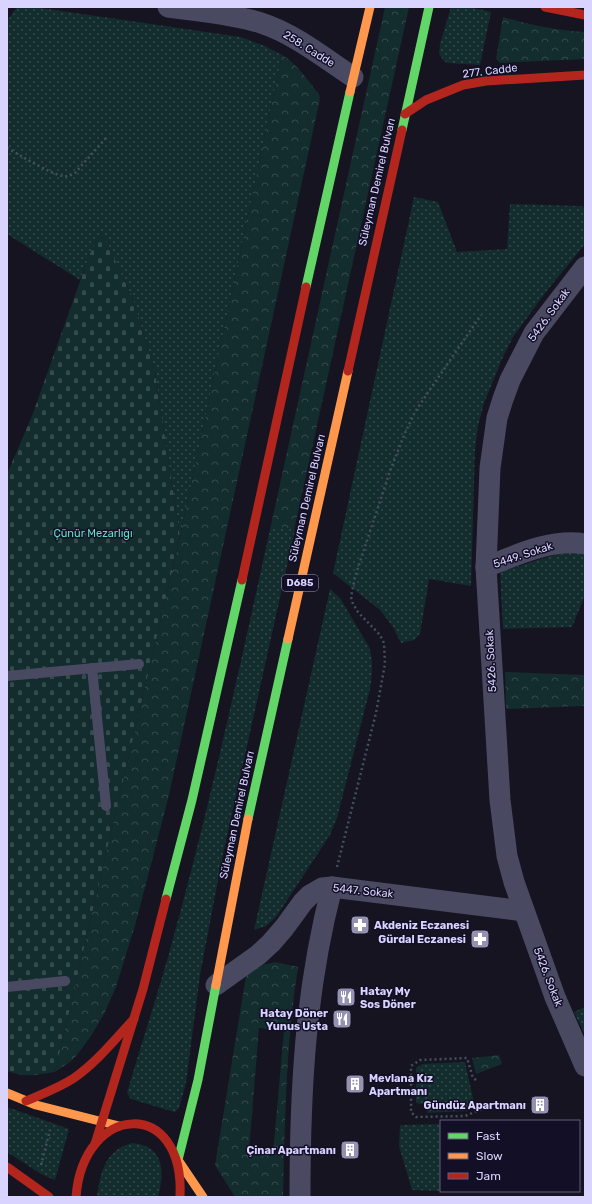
<svg xmlns="http://www.w3.org/2000/svg" width="592" height="1204" font-family="Rubik,sans-serif">
<style>
.grass{fill:url(#grass-dots)}
.forest{fill:url(#forest-crowns);fill-rule:evenodd}
.cemetery{fill:url(#cemetery-stones)}
.lines{fill:none;stroke-linecap:round;stroke-linejoin:round}
.path{stroke:#44505f;stroke-width:2.5;stroke-dasharray:2 3;stroke-linecap:butt}
.lane{stroke:#4a4962;stroke-width:10}
.street{stroke:#4a4962;stroke-width:21}
.fast{stroke:#63d668;stroke-width:9}
.slow{stroke:#ff974d;stroke-width:9}
.jam{stroke:#b3261e;stroke-width:9}
.labels{text-anchor:middle;dominant-baseline:central;stroke-width:3;stroke-linejoin:round;paint-order:stroke}
.shield{fill:#130f26;stroke:#9e99be;stroke-width:1}
.shield-label{font-size:10px;font-weight:bold;fill:#d9d4ff}
.street-label{font-size:11px;fill:#d9d4ff;stroke:#130f26}
.park-label{font-size:11px;fill:#5fe0c0;stroke:#130f26}
.poi-label{font-size:11px;font-weight:bold;fill:#d9d4ff;stroke:#130f26;text-anchor:end}
</style>
<defs>
<pattern id="grass-dots" width="8" height="8" patternUnits="userSpaceOnUse"><rect width="8" height="8" fill="#132c2d"/><path d="M2 2h.1M6 6h.1" fill="none" stroke="#354a4c" stroke-width="1.8" stroke-linecap="round"/></pattern>
<pattern id="forest-crowns" width="20" height="18" patternUnits="userSpaceOnUse"><rect width="20" height="18" fill="#132c2d"/><path d="M2 6a3 3 0 1 1 6 0M12 15a3 3 0 1 1 6 0" fill="none" stroke="#354a4c"/></pattern>
<pattern id="cemetery-stones" width="16" height="16" patternUnits="userSpaceOnUse"><rect width="16" height="16" fill="#132c2d"/><path d="M2 7V4a2 2 0 0 1 4 0v3zM10 15v-3a2 2 0 0 1 4 0v3z" fill="#354a4c"/></pattern>
</defs>
<rect width="100%" height="100%" fill="#161421"/>
<!-- grass -->
<g class="grass">
<path d="M17 7H34L241 37 265 46 282 55 180 537 155 372 133 299 101 231 89 256 80 280 7 234V21Z"/>
<path d="M451 7H470L491 12 480 65 448 63 444 61 439 54 440 44Z"/>
<path d="M414 197 438 202 457 252 507 249 510 204 581 206 585 208V244L545 293 513 337 502 359 484 403 478 426 475 449 471 586 429 579 420 634 414 640 401 643 393 627 380 610 333 573Z"/>
<path d="M271 525 295 530 223 854 200 975 186 1083 179 1108 175 1112 171 1111 131 1099 127 1093C140 1048 155 1003 168 957 208 815 239 670 271 525Z"/>
<path d="M560 553H585V595L572 627 503 629 500 572Z"/>
<path d="M330 589 340 598 369 647C374 661 372 675 370 689L337 818 330 835 276 917 266 926 254 930Z"/>
<path d="M585 1007V1035L574 1012Z"/>
<path d="M465 1062 475 1107 467 1111 427 1113V1105L416 1103V1068L422 1064Z"/>
<path d="M7 1107 69 1129 55 1180 41 1174 7 1152Z"/>
<path d="M441 1124V1191L412 1190 399 1146 400 1125Z"/>
<path d="M132 1143C164 1146 165 1171 158 1197H97C100 1173 105 1150 132 1143Z"/>
</g>
<!-- forest -->
<g class="forest">
<path d="M385 7H409L294 530 271 525Z"/>
<path d="M503 17C531 25 556 30 585 32V59L500 63 496 59Z"/>
<path d="M282 55C297 63 308 81 319 94L320 99 169 795 136 922 116 987 105 1012 91 1036 77 1055 70 1062 55 1072 180 537Z"/>
<path d="M505 672 585 675 584 706 506 709Z"/>
<path d="M276 962 298 967C286 1043 285 1120 283 1197H235L215 1165 246 976 262 965ZM259 1028 284 1030 273 1154 249 1151Z"/>
<path d="M499 1055 502 1064 476 1074 472 1058Z"/>
</g>
<!-- cemetery -->
<path class="cemetery" d="M101 230 133 299 155 372 180 537 55 1072C35 1075 27 1078 7 1071V474L32 416 89 256Z"/>
<g class="lines">
<!-- path -->
<g class="path">
<path d="M7 148C20 155 50 174 63 176 68 177 71 175 75 173L106 138"/>
<path d="M337 867 376 713 385 664 384 643 380 635 358 612 353 604 351 597 355 577 390 471 405 433 415 412 429 391 481 315"/>
<path d="M476 1080 473 1078 467 1058 420 1060 411 1066V1112L416 1117 465 1116 484 1108"/>
<path d="M41 1165 50 1130"/>
</g>
<!-- lane -->
<g class="lane">
<path d="M92 668 106 806"/>
<path d="M7 676 139 664"/>
<path d="M7 987 65 981"/>
</g>
<!-- street -->
<g class="street">
<path d="M168 7C197 11 234 14 261 23 295 34 324 58 353 77"/>
<path d="M585 267 534 333 510 380 503 399 497 418 490 468 486 567 500 800 507 856 514 882 555 997 585 1066"/>
<path d="M486 567C516 555 552 538 585 544"/>
<path d="M216 985 258 955 271 943 284 928 303 902 310 895 322 888 332 887 524 911"/>
<path d="M300 1197C300 1090 305 991 332 887"/>
</g>
<!-- fast -->
<g class="fast">
<path d="M402 130 429 7"/>
<path d="M306 287 350 92"/>
<path d="M248 819 288 639"/>
<path d="M166 899 192 800 242 580"/>
<path d="M178 1160 198 1080 216 985"/>
</g>
<!-- slow -->
<g class="slow">
<path d="M350 92 370 7"/>
<path d="M288 639 348 371"/>
<path d="M216 985 248 819"/>
<path d="M7 1093 36 1105 119 1126"/>
<path d="M178 1160 203 1197"/>
</g>
<!-- jam -->
<g class="jam">
<path d="M545 7 585 15"/>
<path d="M405 114 426 100 463 85 486 81 585 75"/>
<path d="M348 371 402 130"/>
<path d="M242 580 306 287"/>
<path d="M26 1101C42 1094 59 1088 74 1078 97 1062 115 1039 134 1019"/>
<path d="M95 1144 143 989 166 899"/>
<path d="M7 1167 49 1197"/>
<path d="M76 1197C83 1103 185 1096 180 1197"/>
</g>
</g>
<!-- icons -->
<defs>
<symbol id="pharmacy-square" viewBox="-11 -11 22 22"><rect x="-9" y="-9" width="18" height="18" rx="4" fill="#9591b1" stroke="#130f26"/><path d="M-2-6h4v4h4v4h-4v4h-4v-4h-4v-4h4Z" fill="#fff"/></symbol>
<symbol id="restaurant-square" viewBox="-11 -11 22 22"><rect x="-9" y="-9" width="18" height="18" rx="4" fill="#9591b1" stroke="#130f26"/><path d="M-5-6h1v4h1v-4h1v4h1v-4h1v5L-1.5 .5V6h-2V.5L-5-1ZM5-6V6H3V1.5H1.5Q1.5-4 5-6Z" fill="#fff"/></symbol>
<symbol id="building-square" viewBox="-11 -11 22 22"><rect x="-9" y="-9" width="18" height="18" rx="4" fill="#9591b1" stroke="#130f26"/><path d="M-4-6H4V6H1V3H-1V6H-4ZM-2.5-4.3h1.7v1.8h-1.7ZM.8-4.3h1.7v1.8H.8ZM-2.5-1h1.7V.8h-1.7ZM.8-1h1.7V.8H.8Z" fill="#fff"/></symbol>
</defs>
<g fill-rule="evenodd">
<use href="#pharmacy-square" x="349" y="914" width="22" height="22"/>
<use href="#pharmacy-square" x="469" y="928" width="22" height="22"/>
<use href="#restaurant-square" x="335" y="986" width="22" height="22"/>
<use href="#restaurant-square" x="331" y="1008" width="22" height="22"/>
<use href="#building-square" x="344" y="1073" width="22" height="22"/>
<use href="#building-square" x="529" y="1094" width="22" height="22"/>
<use href="#building-square" x="339" y="1139" width="22" height="22"/>
</g>
<g class="labels">
<!-- shield labels -->
<rect class="shield" x="282" y="575" width="36" height="16" rx="3"/>
<g class="shield-label">
<text x="300" y="583">D685</text>
</g>
<!-- street labels -->
<g class="street-label">
<text transform="translate(309 49) rotate(32)">258. Cadde</text>
<text transform="translate(490 71) rotate(-7)">277. Cadde</text>
<text transform="translate(377 182) rotate(-77)">Süleyman Demirel Bulvarı</text>
<text transform="translate(549 315) rotate(-54)">5426. Sokak</text>
<text transform="translate(307 498) rotate(-77)">Süleyman Demirel Bulvarı</text>
<text transform="translate(523 555) rotate(-18)">5449. Sokak</text>
<text transform="translate(491 661) rotate(-93)">5426. Sokak</text>
<text transform="translate(237 815) rotate(-78)">Süleyman Demirel Bulvarı</text>
<text transform="translate(363 891) rotate(6)">5447. Sokak</text>
<text transform="translate(548 977) rotate(69)">5426. Sokak</text>
</g>
<!-- park labels -->
<g class="park-label">
<text x="93" y="533">Çünür Mezarlığı</text>
</g>
<!-- poi labels -->
<g class="poi-label">
<text x="374" y="925" text-anchor="start">Akdeniz Eczanesi</text>
<text x="466" y="939">Gürdal Eczanesi</text>
<text x="360" y="991" text-anchor="start">Hatay My<tspan x="360" dy="13">Sos Döner</tspan></text>
<text x="328" y="1013">Hatay Döner<tspan x="328" dy="13">Yunus Usta</tspan></text>
<text x="369" y="1078" text-anchor="start">Mevlana Kız<tspan x="369" dy="13">Apartmanı</tspan></text>
<text x="526" y="1105">Gündüz Apartmanı</text>
<text x="336" y="1150">Çinar Apartmanı</text>
</g>
</g>
<!-- border -->
<rect width="592" height="1204" fill="none" stroke="#d9d4ff" stroke-width="16"/>
<!-- legend -->
<rect x="440" y="1120" width="140" height="72" fill="#130f26" stroke="#625e7d"/>
<rect x="448" y="1133" width="20" height="6" fill="#63d668" stroke="#625e7d"/>
<text x="476" y="1140" font-size="12" fill="#d9d4ff">Fast</text>
<rect x="448" y="1153" width="20" height="6" fill="#ff974d" stroke="#625e7d"/>
<text x="476" y="1160" font-size="12" fill="#d9d4ff">Slow</text>
<rect x="448" y="1173" width="20" height="6" fill="#b3261e" stroke="#625e7d"/>
<text x="476" y="1180" font-size="12" fill="#d9d4ff">Jam</text>
</svg>
